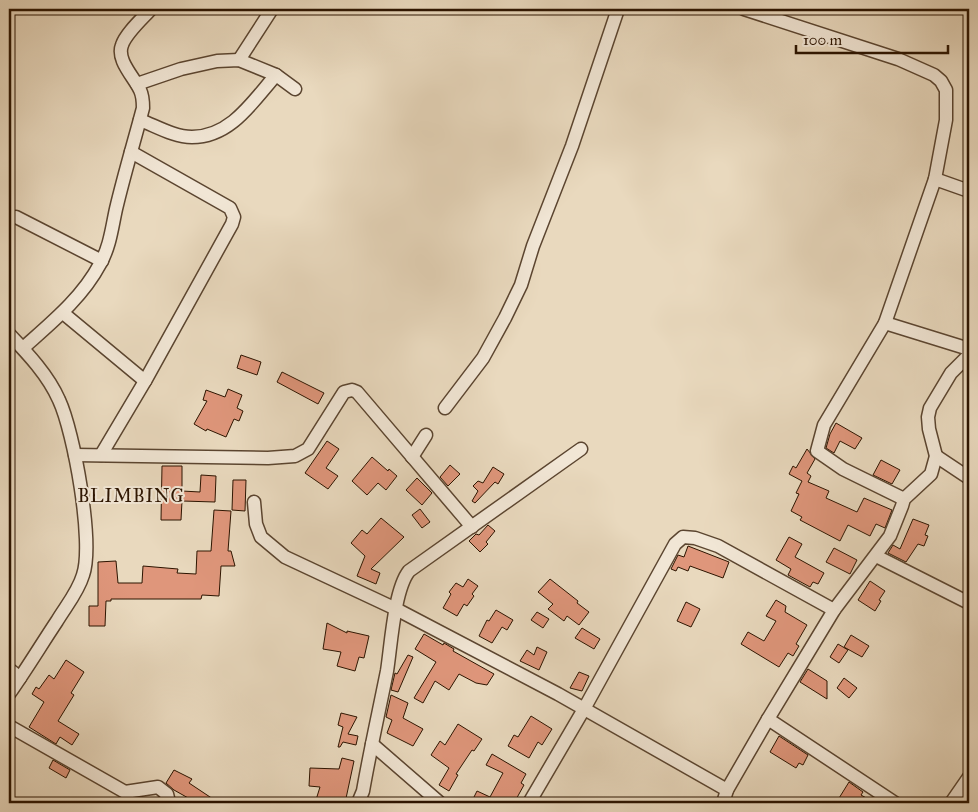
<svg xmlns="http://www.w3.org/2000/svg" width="978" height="812" font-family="'IM FELL Great Primer',serif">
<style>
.building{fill:#df967b;stroke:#2c1400}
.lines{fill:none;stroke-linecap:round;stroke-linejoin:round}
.minor-casing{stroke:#5b4530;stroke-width:15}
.minor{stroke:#f1e6d5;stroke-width:12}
.labels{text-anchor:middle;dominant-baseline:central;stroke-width:4;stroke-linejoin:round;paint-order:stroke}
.quarter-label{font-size:18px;letter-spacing:1px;fill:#2c1400;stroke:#f1e6d5}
</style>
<rect width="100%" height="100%" fill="#e9d9be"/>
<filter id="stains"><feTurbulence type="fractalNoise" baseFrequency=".004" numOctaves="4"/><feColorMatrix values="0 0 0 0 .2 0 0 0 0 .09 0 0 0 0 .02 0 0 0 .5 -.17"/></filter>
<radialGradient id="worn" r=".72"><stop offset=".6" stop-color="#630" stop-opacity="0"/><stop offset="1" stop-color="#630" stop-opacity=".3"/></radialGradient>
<!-- building -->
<g class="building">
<path d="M241 355 261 362 257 375 237 368Z"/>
<path d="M282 372 324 393 318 404 277 382Z"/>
<path d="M228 389 242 395 237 408 243 411 239 421 234 419 226 437 207 429 206 431 194 424 207 401 203 400 206 390 225 397Z"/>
<path d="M836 423 862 438 855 449 840 441 834 453 826 448 830 434Z"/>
<path d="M327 441 339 449 326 468 338 476 328 489 305 473Z"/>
<path d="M807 449 815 459 807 473 811 476 808 482 829 491 826 498 857 512 864 498 892 510 885 528 876 524 870 536 848 525 840 541 800 520 802 517 791 511 799 494 796 493 802 481 789 474 793 466 796 468Z"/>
<path d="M372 457 388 471 389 469 397 476 386 490 378 483 367 495 352 481Z"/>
<path d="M881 460 900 470 892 484 873 475Z"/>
<path d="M450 465 460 474 448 486 440 477Z"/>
<path d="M162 466H182V491L200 492 201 475 216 476 215 502 182 501 181 520H161Z"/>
<path d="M493 467 504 474 498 484 495 482 475 503 472 501 478 491 473 486 478 481 483 483Z"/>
<path d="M417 478 432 493 422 505 406 490Z"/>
<path d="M233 480H246L245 511 232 510Z"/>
<path d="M420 509 430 522 422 528 412 515Z"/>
<path d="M214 510 231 511 228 551H231L235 566H221L219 596 202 595 201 599H111V601H106L105 626H89V606H98V562L116 561 118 583H142L143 566 178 569 177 573 196 574 197 551H211Z"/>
<path d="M381 518 404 537 371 569 380 573 376 584 357 576 365 556 351 543 362 530 367 534Z"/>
<path d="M913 519 929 525 925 535 928 536 924 546 918 544 906 562 888 553 893 545 900 549Z"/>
<path d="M488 525 495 531 486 542 488 544 480 552 469 541 476 534 479 535Z"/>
<path d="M789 537 802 544 795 557 824 573 818 584 813 582 810 587 788 575 791 569 776 560Z"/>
<path d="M688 546 729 562 723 578 690 566 688 571 678 567 676 571 671 569 678 555 684 557Z"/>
<path d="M834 548 857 560 850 574 826 562Z"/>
<path d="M468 579 478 586 472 594 474 596 467 606 464 604 457 616 443 608 451 594 449 592 456 583 463 587Z"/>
<path d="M550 579 578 601 577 603 589 612 579 625 567 616 564 621 548 609 553 604 538 592Z"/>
<path d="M870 581 885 591 879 600 881 601 875 611 858 600Z"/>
<path d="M776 600 786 606 785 612 807 625 796 644 799 646 793 656 788 653 779 667 741 644 748 632 764 641 776 621 766 616Z"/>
<path d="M686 602 700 609 691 627 677 621Z"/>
<path d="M496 610 513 620 507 630 502 627 492 643 479 636 487 620 489 621Z"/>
<path d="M537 612 549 619 543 628 531 620Z"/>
<path d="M327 623 347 633V631L369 636 364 658 359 657 355 671 337 666 341 652 323 649Z"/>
<path d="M582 628 600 639 594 649 575 638Z"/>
<path d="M424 634 443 645 444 643 454 649 453 651 494 674 487 685 476 683 459 674 449 690 435 681 423 703 414 698 436 662 415 649Z"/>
<path d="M851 635 869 646 862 657 844 647Z"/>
<path d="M838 644 848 650 839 663 830 657Z"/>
<path d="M537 647 547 652 539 670 520 661 527 650 534 655Z"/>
<path d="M408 655 413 657 398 692 391 690 395 673 397 674Z"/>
<path d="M66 660 84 672 71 693 74 695 58 721 79 734 72 745 60 737 56 744 29 727 44 702 32 694 36 687 39 689 49 675 54 679Z"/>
<path d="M808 669 827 681V699L800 682Z"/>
<path d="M579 672 589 676 582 691 570 688Z"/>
<path d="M844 678 857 688 849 698 837 688Z"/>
<path d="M391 695 408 703 403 718 423 729 413 746 387 733 392 720 386 717Z"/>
<path d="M341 713 357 717 348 734 358 736 356 745 343 742 340 747H338L343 727 338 725Z"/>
<path d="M531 716 552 729 542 745 538 742 529 758 508 746 514 735 518 737Z"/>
<path d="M458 724 482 739 474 751 472 750 456 774 458 775 449 791 439 785 449 768 431 755 440 741 445 745Z"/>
<path d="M779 736 808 755 803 765 799 763 796 768 770 752Z"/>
<path d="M492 754 526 774 521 783 524 785 514 803H471L477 791 490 797 503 773 486 765Z"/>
<path d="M342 758 354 761 345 803H315L320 787 309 786 310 768 339 769Z"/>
<path d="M53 760 70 770 66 778 49 768Z"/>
<path d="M174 770 192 779 189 783 219 803H197L174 790 166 783Z"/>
<path d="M849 782 863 792 861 795 875 803H836Z"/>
</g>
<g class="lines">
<defs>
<g id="minor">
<path d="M744 9 898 59 934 75 941 81 946 90V120L935 179 885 323 824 425 817 451 843 469 904 499"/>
<path d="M239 60 272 9"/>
<path d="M137 84 181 69 217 61 239 60 276 75 295 89"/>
<path d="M140 120C156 126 174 137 192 137 231 137 253 101 276 75"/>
<path d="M935 179 969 191"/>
<path d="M16 217 102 261"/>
<path d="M63 313 145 381"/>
<path d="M885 323 969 349"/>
<path d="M9 334C28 354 48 375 59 400 74 432 94 543 83 575 78 592 66 606 57 621 41 645 26 670 9 694"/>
<path d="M23 348C51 323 82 298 100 264 110 247 112 227 116 209 124 175 134 142 143 108 143 102 143 96 140 90 134 77 116 60 122 45 126 33 143 18 151 9"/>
<path d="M445 408 483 358 505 318 521 285 533 246 572 146 618 9"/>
<path d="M75 455 268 458 295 456 308 449 344 392 352 390 357 392 472 527"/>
<path d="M101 455 145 381 232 224 234 217 230 208 131 152"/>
<path d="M936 456 969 478"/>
<path d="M412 457 426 435"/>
<path d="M254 502 256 524 261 537 285 557 396 609 558 694 727 790"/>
<path d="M876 556 969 603"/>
<path d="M9 669 20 678"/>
<path d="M768 719 895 803"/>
<path d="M9 726 125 792 158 787 167 794 168 798 162 803"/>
<path d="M372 744 440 803"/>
<path d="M358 803 363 791C370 751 379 711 387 671 391 646 394 590 409 571L581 449"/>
<path d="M529 803 584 709 675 544 683 537 695 538 718 546 834 610"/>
<path d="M723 803 727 790 768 719 834 610 890 536 902 506 904 499 931 474 936 456 929 429 928 417 930 408 951 373 969 355"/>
<path d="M951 803 969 777"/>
</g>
</defs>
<!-- minor casing -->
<use href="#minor" class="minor-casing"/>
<!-- minor -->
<use href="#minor" class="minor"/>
</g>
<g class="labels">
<!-- quarter labels -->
<g class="quarter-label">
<text x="131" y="496">BLIMBING</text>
</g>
</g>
<!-- margin -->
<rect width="978" height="812" fill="none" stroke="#e9d9be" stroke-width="30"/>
<rect x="10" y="10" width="958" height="792" fill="none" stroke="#2c1400" stroke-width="2.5"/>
<rect x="15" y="15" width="948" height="782" fill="none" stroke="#2c1400"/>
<!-- scale -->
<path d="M796 45v8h152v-8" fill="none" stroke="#2c1400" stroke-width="2.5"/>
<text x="803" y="45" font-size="15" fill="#2c1400" stroke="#f1e6d5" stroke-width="4" paint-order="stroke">100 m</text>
<rect width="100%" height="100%" filter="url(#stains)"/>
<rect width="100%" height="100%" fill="url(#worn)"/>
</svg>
